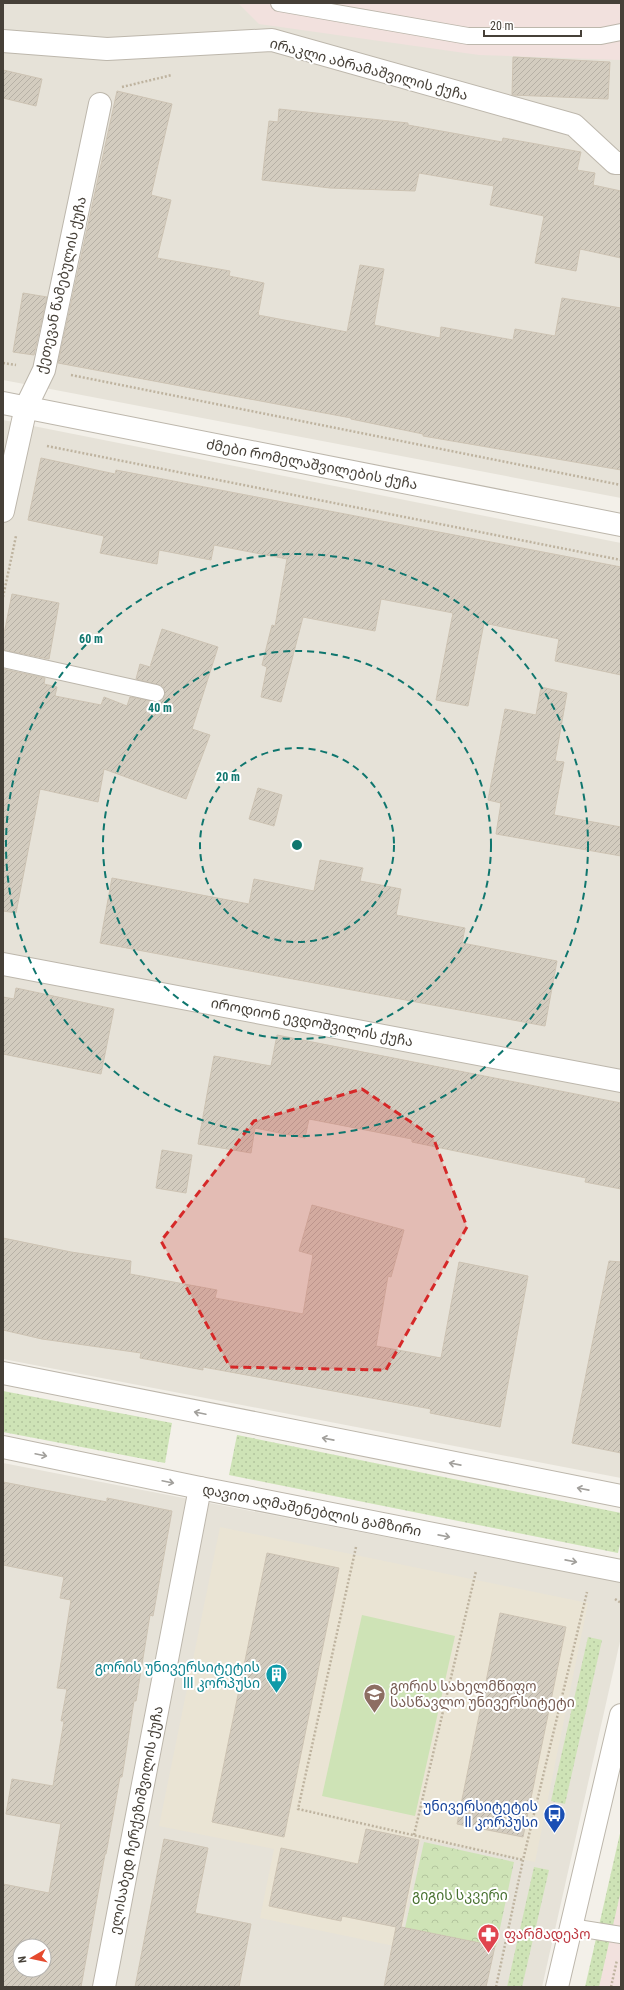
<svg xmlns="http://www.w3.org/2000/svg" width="624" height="1990" font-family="'Roboto Condensed','Noto Sans Georgian',sans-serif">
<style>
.residential{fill:#e6e2d8;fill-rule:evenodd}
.education{fill:#eae4d4}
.medical{fill:#f2e1de}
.grass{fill:url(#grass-dots)}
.forest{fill:url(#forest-crowns)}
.pitch{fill:#cee3b6}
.building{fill:url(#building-hatch);stroke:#cdc3b3;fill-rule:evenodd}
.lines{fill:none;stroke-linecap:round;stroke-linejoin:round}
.service-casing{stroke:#bdb7ac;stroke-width:18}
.minor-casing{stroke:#bdb7ac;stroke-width:24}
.tertiary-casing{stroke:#bdb7ac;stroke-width:24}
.path{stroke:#beb39f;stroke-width:2.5;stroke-dasharray:2 2;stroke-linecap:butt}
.service{stroke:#fff;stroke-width:16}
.minor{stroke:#fff;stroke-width:22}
.tertiary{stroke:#fff;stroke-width:22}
.oneway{stroke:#a2a09c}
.marked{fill:#d62828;fill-opacity:0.2;stroke:#d62828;stroke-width:3;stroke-dasharray:8 5;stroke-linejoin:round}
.ring{fill:none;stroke:#0f766e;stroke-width:2;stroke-dasharray:7 5}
.labels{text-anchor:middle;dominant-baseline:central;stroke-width:4;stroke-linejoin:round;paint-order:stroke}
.street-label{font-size:14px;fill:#464038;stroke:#fff}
.culture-label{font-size:14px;fill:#0d838f;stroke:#fff;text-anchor:end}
.education-label{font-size:14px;fill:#785e54;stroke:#fff;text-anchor:start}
.transit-label{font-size:14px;fill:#164399;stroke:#fff;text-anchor:end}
.park-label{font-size:14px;fill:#497231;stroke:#fff}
.health-label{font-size:14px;fill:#be3a42;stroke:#fff;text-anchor:start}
.centre{fill:#0f766e;stroke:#fff;stroke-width:2}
.ring-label{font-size:12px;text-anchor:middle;font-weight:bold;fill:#0f766e;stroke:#fff;stroke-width:4;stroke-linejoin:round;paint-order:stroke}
</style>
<defs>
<pattern id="grass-dots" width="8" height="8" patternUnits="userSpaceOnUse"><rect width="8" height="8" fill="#cee3b6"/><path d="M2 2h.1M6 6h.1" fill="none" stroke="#b2c49d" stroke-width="1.8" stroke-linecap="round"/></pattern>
<pattern id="forest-crowns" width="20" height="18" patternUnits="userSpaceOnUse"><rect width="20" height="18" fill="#cee3b6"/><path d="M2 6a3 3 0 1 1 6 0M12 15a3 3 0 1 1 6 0" fill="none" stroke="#b2c49d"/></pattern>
<pattern id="building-hatch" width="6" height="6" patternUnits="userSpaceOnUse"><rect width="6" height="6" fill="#d3ccbf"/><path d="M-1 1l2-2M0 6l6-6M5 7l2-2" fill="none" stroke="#b6b0a5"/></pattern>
</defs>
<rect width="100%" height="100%" fill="#f3f0e9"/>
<!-- residential -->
<g class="residential">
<path d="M3 3H621V498L3 380Z"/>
<path d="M3 420 621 543V1478L3 1359Z"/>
<path d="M3 1463 619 1582 621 1583V1637L542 1987H3ZM20 1946H44V1970H20Z"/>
</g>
<!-- education -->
<path class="education" d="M220 1527 588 1603 535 1862 421 1839 399 1947 260 1918 274 1849 159 1826Z"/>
<!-- medical -->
<g class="medical">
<path d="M238 3H621V60L479 55 259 24Z"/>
<path d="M621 1856V1987H588Z"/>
</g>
<!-- grass -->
<g class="grass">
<path d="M3 1391 172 1423 165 1463 3 1432Z"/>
<path d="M237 1435 621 1513V1539L618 1553 229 1475Z"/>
<path d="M588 1637 602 1640 565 1804 551 1801Z"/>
<path d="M621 1829V1890L599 1987H585Z"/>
<path d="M534 1867 549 1870 522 1987H507Z"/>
</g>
<!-- forest -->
<path class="forest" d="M424 1842 514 1862 496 1947 405 1928Z"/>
<!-- pitch -->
<path class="pitch" d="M362 1615 455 1636 415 1816 322 1796Z"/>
<!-- building -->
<g class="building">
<path d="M513 57 610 62 608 99 512 95Z"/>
<path d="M3 70 42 79 36 106 3 98Z"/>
<path d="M117 91 172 104 151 195 171 200 157 258 230 271 229 276 264 283 258 315 347 332 360 265 384 269 374 325 440 338 441 327 513 340 515 329 555 336 562 298 621 308V470L423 436V434L351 419V418L58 363Z"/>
<path d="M279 109 408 123V125L502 142 503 138 581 152 577 170 595 173 593 185 621 191V258L580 249 576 271 535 263 544 216 490 205 494 186 419 173 415 191 330 188 262 180 269 121 278 122Z"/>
<path d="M23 293 47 297 34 355 13 352Z"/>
<path d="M41 458 115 474 116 470 621 567V675L555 661 559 639 484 623 468 706 436 700 453 613 381 599 375 631 303 617 281 702 261 697 267 667 262 665 272 625 275 626 287 559 214 545 211 560 159 550 157 564 100 553 104 536 28 520Z"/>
<path d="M12 594 59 603 49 659 3 650V639Z"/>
<path d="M162 629 218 647 192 729 210 735 186 799 104 769 98 802 40 789 16 913 3 911V669L45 678 44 684 57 687 55 696 101 705 104 697 127 706 130 697 158 702 165 695 163 686 136 679 140 664 150 667Z"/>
<path d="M541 687 567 693 555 761 564 762 554 815 621 827V856L496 834 501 803 488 800 505 709 536 715Z"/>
<path d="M258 788 282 795 274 826 249 819Z"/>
<path d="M320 860 363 868 360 881 401 889 396 915 465 928 462 943 557 961 545 1026 100 943 112 878 249 904 254 879 314 891Z"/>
<path d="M16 988 114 1009 101 1074 3 1054V997L14 999Z"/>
<path d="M277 1035 621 1103V1189L585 1182 586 1178 412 1142V1139L309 1119 305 1138 255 1128 251 1153 198 1144 214 1056 271 1066Z"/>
<path d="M162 1150 192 1155 186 1193 156 1188Z"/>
<path d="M312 1205 404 1230 391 1277 388 1276 376 1346 441 1358 459 1262 528 1276 500 1427 430 1413 431 1409 203 1367V1370L140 1358 141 1353 42 1339 3 1330V1238L71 1252 131 1261 130 1274 217 1290 215 1298 303 1314 313 1255 299 1251Z"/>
<path d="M609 1261 621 1262V1453L572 1443Z"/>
<path d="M3 1482 107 1502V1498L172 1511 153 1616 150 1615 136 1701H134L122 1777H120L106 1854H105L81 1987H3V1884L49 1893 61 1824 6 1814 12 1779 53 1786 64 1721H61L67 1689 57 1688 71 1600 60 1598 64 1577 3 1565ZM20 1946H44V1970H20Z"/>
<path d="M267 1553 339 1568 284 1837 212 1822Z"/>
<path d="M500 1613 566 1627 523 1837 457 1824Z"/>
<path d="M366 1829 419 1840 401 1927 495 1946 486 1987H384L396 1927 342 1916 341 1921 269 1906 281 1848 358 1864Z"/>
<path d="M164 1839 208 1848 195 1913 251 1924 239 1987H135Z"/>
</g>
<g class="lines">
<defs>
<g id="service">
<path d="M279 3 468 36H601L621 32"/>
<path d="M3 659 156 693"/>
<path d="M571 1927 621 1935"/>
</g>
<g id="minor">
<path d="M3 41 107 49 272 40 574 125 615 163H621"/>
<path d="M3 511 26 407 44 370 100 104"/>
<path d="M3 964 621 1081"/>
<path d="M104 1987 200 1488"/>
</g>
<g id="tertiary">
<path d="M3 403 621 525"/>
<path d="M3 1373 621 1496"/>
<path d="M3 1447 200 1488 621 1571"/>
<path d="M557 1987 621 1715"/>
</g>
</defs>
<!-- service casing -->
<use href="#service" class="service-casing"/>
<!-- minor casing -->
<use href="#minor" class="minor-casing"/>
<!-- tertiary casing -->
<use href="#tertiary" class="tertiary-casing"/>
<!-- path -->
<g class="path">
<path d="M122 87 172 75"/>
<path d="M3 363 16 365"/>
<path d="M71 375 621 485"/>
<path d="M47 446 621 560"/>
<path d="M3 597 16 536"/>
<path d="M356 1547 298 1809 523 1860"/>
<path d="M615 1599 621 1603"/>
<path d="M414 1835 476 1571"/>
<path d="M496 1987 523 1860 587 1592"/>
<path d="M611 1987 617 1960"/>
</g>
<!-- service -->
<use href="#service" class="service"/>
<!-- minor -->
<use href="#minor" class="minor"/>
<!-- tertiary -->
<use href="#tertiary" class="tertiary"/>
</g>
<!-- one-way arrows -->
<defs><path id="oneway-shaft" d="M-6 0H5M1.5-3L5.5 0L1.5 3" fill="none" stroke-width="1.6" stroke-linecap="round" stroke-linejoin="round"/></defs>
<g class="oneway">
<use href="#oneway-shaft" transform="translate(200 1413) rotate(-168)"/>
<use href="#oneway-shaft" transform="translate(328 1439) rotate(-169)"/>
<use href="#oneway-shaft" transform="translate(41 1455) rotate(12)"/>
<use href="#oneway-shaft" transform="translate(455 1464) rotate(-169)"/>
<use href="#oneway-shaft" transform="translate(168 1482) rotate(12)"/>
<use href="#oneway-shaft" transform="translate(583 1489) rotate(-169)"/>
<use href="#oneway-shaft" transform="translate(444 1536) rotate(11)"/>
<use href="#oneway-shaft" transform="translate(571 1561) rotate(11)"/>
</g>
<!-- marked area -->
<path class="marked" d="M362 1089 433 1137 467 1227 386 1370 230 1367 161 1241 254 1121Z"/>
<!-- distance rings -->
<g class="ring">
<circle cx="297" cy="845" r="97"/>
<circle cx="297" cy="845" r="194"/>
<circle cx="297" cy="845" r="291"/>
</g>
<!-- icons -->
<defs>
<symbol id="building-pin" viewBox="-11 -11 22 30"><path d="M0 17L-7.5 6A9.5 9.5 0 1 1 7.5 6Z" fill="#0f9aa8" stroke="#fff"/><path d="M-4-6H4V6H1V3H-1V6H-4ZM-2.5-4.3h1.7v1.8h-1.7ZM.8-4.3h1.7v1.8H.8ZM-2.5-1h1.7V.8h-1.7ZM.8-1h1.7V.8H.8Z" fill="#fff"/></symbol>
<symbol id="university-pin" viewBox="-11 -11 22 30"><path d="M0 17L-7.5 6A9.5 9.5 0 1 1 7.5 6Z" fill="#8d6e63" stroke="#fff"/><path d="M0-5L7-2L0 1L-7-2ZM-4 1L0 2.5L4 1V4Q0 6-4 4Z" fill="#fff"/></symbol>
<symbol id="bus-pin" viewBox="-11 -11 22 30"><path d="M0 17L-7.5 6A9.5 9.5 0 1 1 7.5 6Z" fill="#1a4fb4" stroke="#fff"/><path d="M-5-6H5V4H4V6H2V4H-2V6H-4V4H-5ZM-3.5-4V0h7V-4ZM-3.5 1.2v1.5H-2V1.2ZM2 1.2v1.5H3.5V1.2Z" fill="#fff"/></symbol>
<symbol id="pharmacy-pin" viewBox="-11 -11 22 30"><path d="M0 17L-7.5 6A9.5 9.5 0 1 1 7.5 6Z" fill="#e0444e" stroke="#fff"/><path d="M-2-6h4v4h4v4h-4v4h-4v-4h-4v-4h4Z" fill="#fff"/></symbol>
</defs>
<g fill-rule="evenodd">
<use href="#building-pin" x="264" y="1662" width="25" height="34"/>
<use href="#university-pin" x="362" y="1682" width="25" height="34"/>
<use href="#bus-pin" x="542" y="1802" width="25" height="34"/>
<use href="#pharmacy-pin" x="476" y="1922" width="25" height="34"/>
</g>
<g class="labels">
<!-- street labels -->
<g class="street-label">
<text transform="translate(369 69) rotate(15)">ირაკლი აბრამაშვილის ქუჩა</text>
<text transform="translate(61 285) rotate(-77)">ქეთევან წამებულის ქუჩა</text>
<text transform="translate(312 464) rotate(11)">ძმები რომელაშვილების ქუჩა</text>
<text transform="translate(312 1022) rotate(11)">იროდიონ ევდოშვილის ქუჩა</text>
<text transform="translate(312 1510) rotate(11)">დავით აღმაშენებლის გამზირი</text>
<text transform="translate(136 1820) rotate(-79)">ელისაბედ ჩერქეზიშვილის ქუჩა</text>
</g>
<!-- culture labels -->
<g class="culture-label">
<text x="260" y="1667">გორის უნივერსიტეტის<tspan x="260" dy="16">III კორპუსი</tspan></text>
</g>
<!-- education labels -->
<g class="education-label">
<text x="390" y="1686">გორის სახელმწიფო<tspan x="390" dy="16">სასწავლო უნივერსიტეტი</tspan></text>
</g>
<!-- transit labels -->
<g class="transit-label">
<text x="538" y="1806">უნივერსიტეტის<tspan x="538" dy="16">II კორპუსი</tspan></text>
</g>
<!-- park labels -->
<g class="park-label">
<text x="460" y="1895">გიგის სკვერი</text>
</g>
<!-- health labels -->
<g class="health-label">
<text x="504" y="1934">ფარმადეპო</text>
</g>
</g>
<circle cx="297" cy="845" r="6" class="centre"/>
<g class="ring-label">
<text x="91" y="643">60 m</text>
<text x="160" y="712">40 m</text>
<text x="228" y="781">20 m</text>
</g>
<!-- border -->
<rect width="624" height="1990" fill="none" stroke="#464038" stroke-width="8"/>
<!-- north arrow -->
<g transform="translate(32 1958) rotate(261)"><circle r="19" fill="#ffffff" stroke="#b5b3af"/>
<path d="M0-3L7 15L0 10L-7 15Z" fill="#e54a2e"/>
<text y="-6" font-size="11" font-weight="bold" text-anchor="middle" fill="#464038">N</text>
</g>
<!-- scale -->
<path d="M484 30v6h97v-6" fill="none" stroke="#464038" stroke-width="2"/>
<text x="490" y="30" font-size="12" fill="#464038" stroke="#ffffff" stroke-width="3" paint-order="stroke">20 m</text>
</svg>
